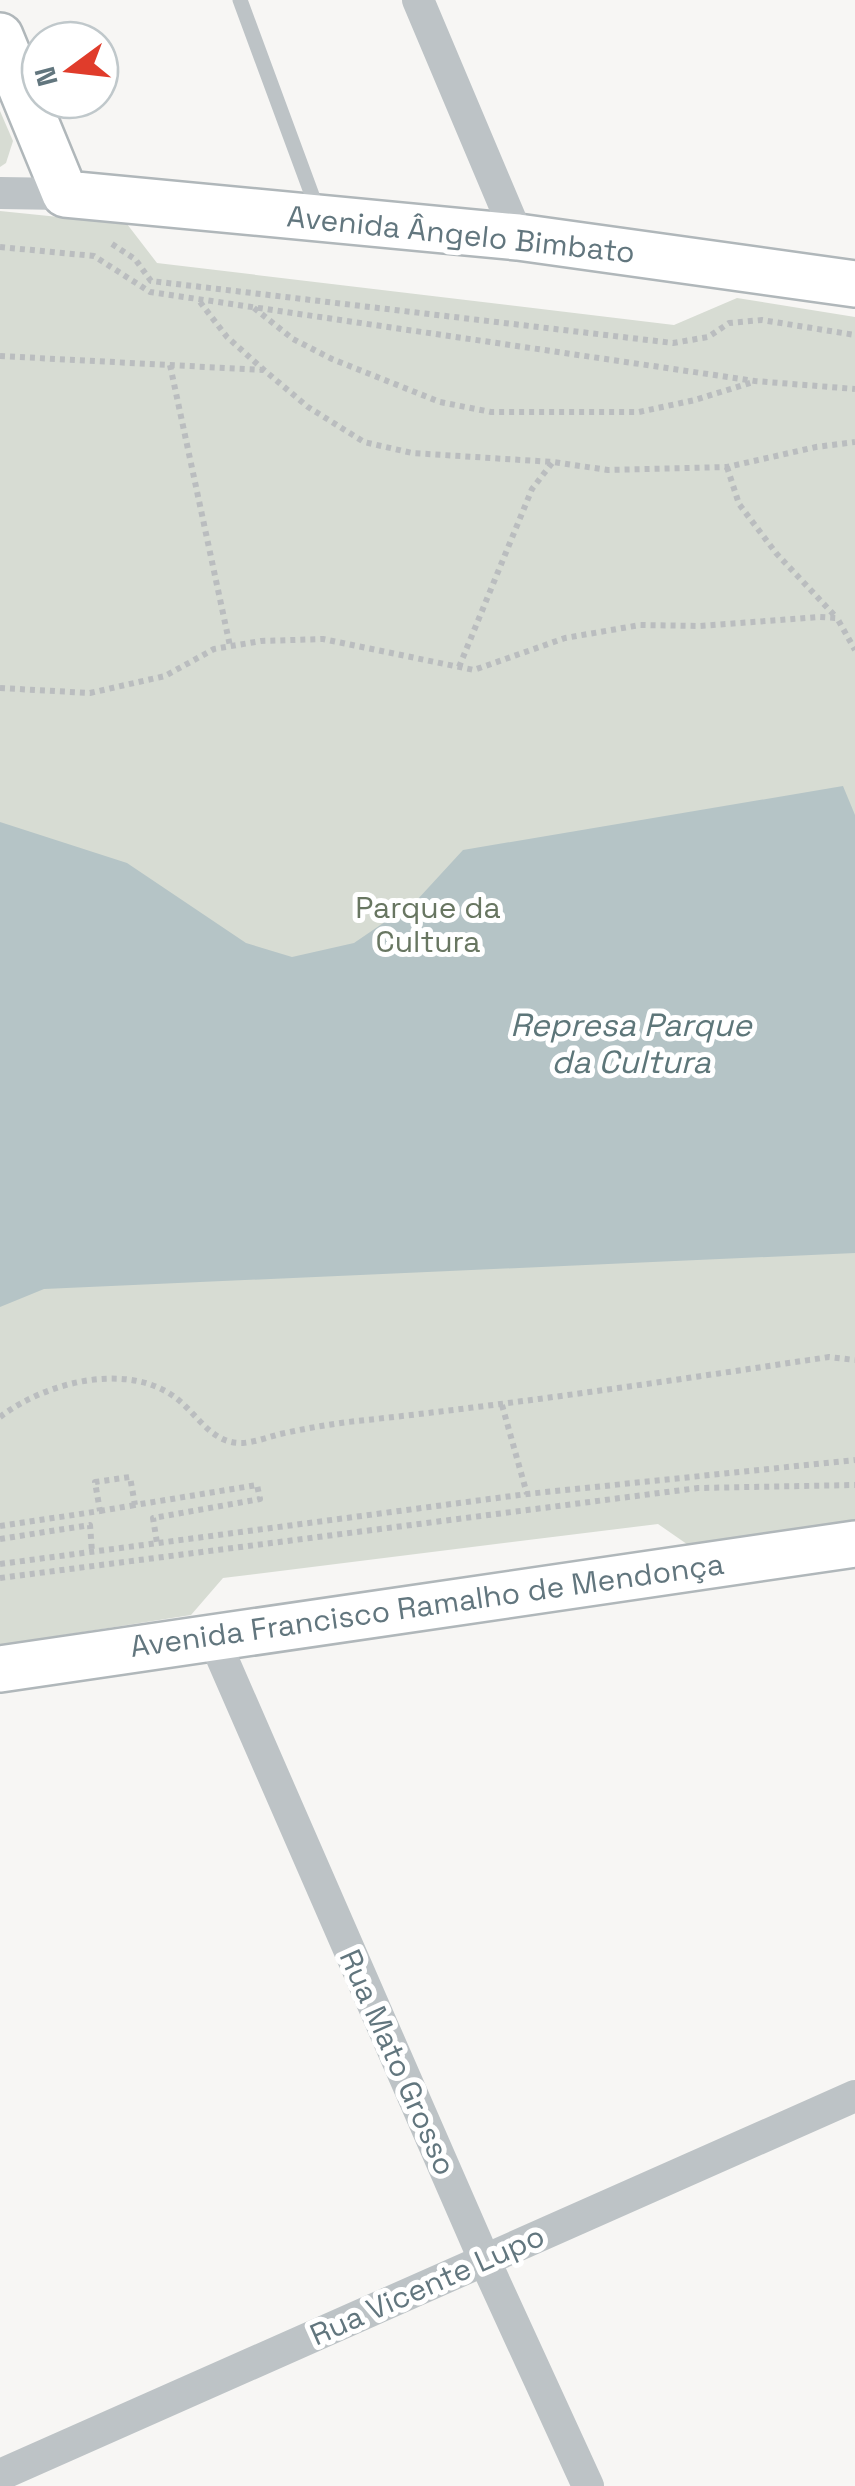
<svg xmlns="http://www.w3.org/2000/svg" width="855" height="2486" font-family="'Space Grotesk',sans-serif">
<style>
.green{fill:#d7dcd3}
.water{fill:#b5c4c6}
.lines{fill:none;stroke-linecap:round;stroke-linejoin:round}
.secondary-casing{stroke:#b0b7ba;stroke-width:50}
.path{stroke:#babdbf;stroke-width:6;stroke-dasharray:5 5;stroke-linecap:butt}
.lane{stroke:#bdc3c6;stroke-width:15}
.street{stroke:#bdc3c6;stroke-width:32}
.secondary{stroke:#fff;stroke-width:45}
.labels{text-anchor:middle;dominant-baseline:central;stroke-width:10;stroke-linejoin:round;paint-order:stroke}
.street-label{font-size:30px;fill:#62767e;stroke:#fff}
.park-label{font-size:30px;fill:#687661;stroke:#fff}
.water-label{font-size:32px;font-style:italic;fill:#5d7679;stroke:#fff}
</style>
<rect width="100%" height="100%" fill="#f7f6f4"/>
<!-- green -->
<g class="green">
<path d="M0 111 13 141 6 163 0 167Z"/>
<path d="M0 211 127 224 157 263 674 325 737 298 855 317V1529L694 1549 658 1524 223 1578 191 1615 0 1645Z"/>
</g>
<!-- water -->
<path class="water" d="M843 786 855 815V1253L44 1289 0 1307V822L127 863 246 943 292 957 354 943 417 900 463 850Z"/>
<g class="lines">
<defs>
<g id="secondary">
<path d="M0 36 65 194 518 237 855 284"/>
<path d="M0 1669 855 1544"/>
</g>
</defs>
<!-- secondary casing -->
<use href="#secondary" class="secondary-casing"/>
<!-- path -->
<g class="path">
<path d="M112 244 135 259 151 281 673 343 708 337 729 323 762 320 855 335"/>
<path d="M0 247 94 256 150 292 755 381 855 389"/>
<path d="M200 302 227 337 264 370 308 407 364 442 412 453 553 462 608 470 727 467 816 447 855 442"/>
<path d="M254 308 293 339 332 359 440 402 491 412H639L695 400 753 382"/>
<path d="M0 356 263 370"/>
<path d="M170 365 230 646"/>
<path d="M727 467 739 504 776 553 836 617"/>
<path d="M459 667 532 489 552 463"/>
<path d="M0 688 90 693 165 676 214 649 261 641 323 639 474 670 565 638 640 625 699 626 820 617 837 618 855 650"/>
<path d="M502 1405 527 1494"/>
<path d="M0 1417C47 1381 134 1359 182 1403 201 1420 214 1444 243 1443 255 1442 269 1437 280 1434 303 1429 325 1425 348 1422 509 1405 669 1381 829 1357L855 1360"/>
<path d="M100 1511 135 1505"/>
<path d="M0 1526 100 1511 95 1482 130 1477 135 1505 257 1485 260 1499 153 1518 157 1543"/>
<path d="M0 1539 90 1525 92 1552"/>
<path d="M0 1564 527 1494 855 1460"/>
<path d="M0 1578 698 1488 855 1485"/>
</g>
<!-- lane -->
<path class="lane" d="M240 0 319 214"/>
<!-- street -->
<g class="street">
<path d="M418 0 518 237"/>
<path d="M0 193 65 194"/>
<path d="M212 1635 484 2259 588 2486"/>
<path d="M0 2475 855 2096"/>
</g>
<!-- secondary -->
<use href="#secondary" class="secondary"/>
</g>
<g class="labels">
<!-- street labels -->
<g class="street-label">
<text transform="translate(461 234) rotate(6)">Avenida Ângelo Bimbato</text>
<text transform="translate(427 1605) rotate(-8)">Avenida Francisco Ramalho de Mendonça</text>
<text transform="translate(398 2062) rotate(66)">Rua Mato Grosso</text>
<text transform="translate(427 2285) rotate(-24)">Rua Vicente Lupo</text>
</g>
<!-- park labels -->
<g class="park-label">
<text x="428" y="907">Parque da<tspan x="428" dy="34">Cultura</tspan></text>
</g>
<!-- water labels -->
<g class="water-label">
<text x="631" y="1025">Represa Parque<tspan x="631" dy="37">da Cultura</tspan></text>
</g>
</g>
<!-- north arrow -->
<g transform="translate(70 70) rotate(255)"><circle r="48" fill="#ffffff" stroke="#c0c8cb" stroke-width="2.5"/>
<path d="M0-8L18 38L0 25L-18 38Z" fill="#e03c2b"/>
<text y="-15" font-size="28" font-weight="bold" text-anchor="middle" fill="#62767e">N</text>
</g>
</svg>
